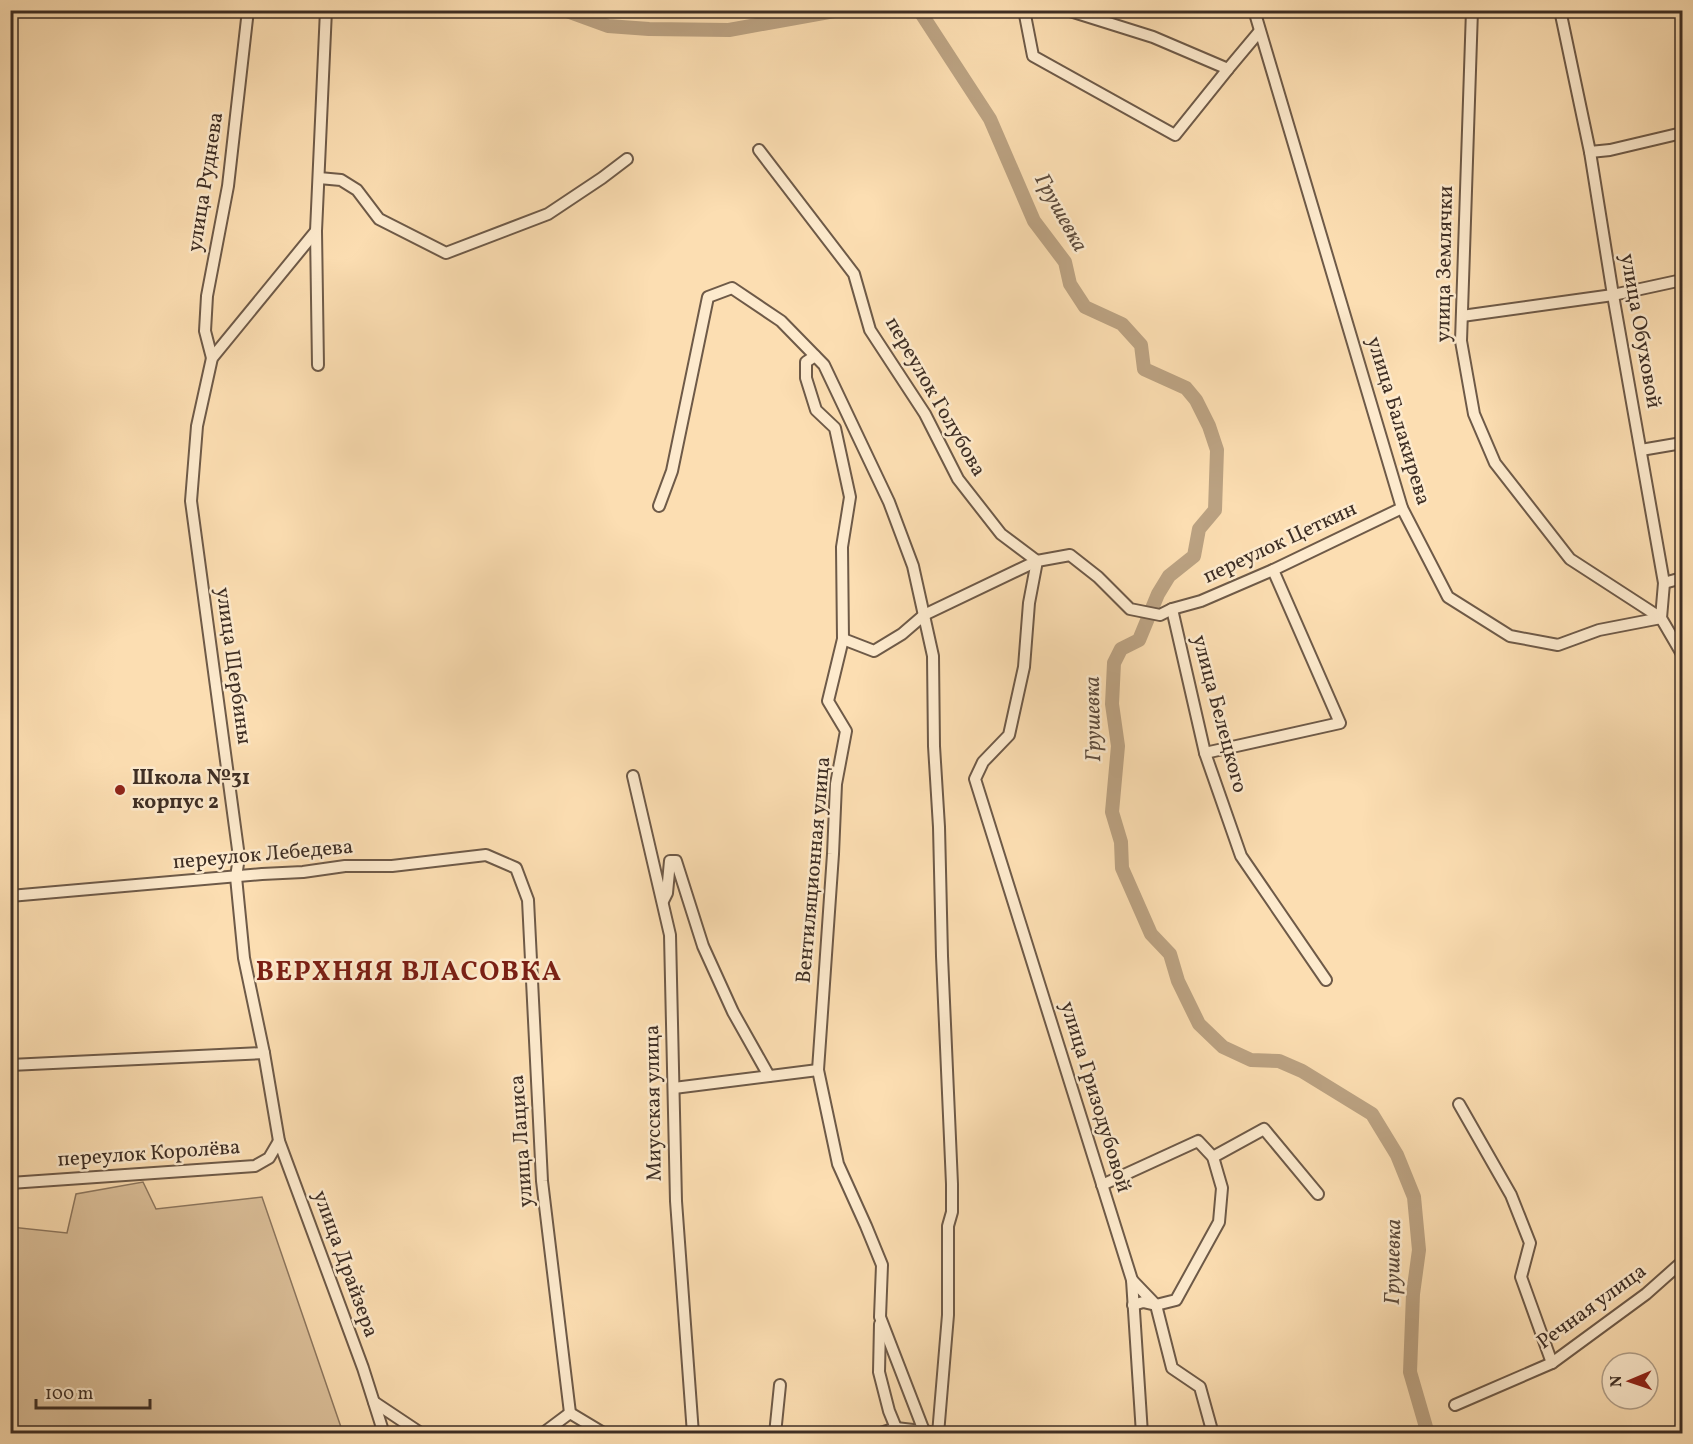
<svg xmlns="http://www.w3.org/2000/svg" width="1693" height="1444" font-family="Vollkorn,serif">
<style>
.green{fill:#dcc09a;stroke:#8d775f;stroke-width:1.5}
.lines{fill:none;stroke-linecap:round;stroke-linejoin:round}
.river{stroke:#bba282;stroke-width:14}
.minor-casing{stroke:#6e5a48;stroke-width:14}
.minor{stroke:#fdeacd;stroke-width:10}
.poi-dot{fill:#8f2418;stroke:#fdeacd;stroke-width:2}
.labels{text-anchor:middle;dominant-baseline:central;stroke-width:5;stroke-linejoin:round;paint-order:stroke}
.street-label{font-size:21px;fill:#3e2e24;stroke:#fdeacd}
.poi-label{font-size:21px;font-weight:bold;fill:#3e2e24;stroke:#fdeacd;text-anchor:start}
.water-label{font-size:22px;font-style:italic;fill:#5d4b3c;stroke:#fdeacd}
.district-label{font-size:27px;font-weight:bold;letter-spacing:1.5px;fill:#7a1f14;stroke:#fdeacd}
</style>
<rect width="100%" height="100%" fill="#fcdeb2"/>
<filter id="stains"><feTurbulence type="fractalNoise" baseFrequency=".00333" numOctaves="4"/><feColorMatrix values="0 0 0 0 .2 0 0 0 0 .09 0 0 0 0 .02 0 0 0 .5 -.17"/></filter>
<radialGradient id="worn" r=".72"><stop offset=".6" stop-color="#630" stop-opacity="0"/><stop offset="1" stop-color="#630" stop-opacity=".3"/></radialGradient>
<!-- green -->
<path class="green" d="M143 1182 156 1209 262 1197 343 1433H11V1227L67 1233 76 1194Z"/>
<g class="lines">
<!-- river -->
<g class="river">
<path d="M564 10 608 26 649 29 729 30 840 10"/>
<path d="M919 10 990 119 1034 221 1065 262 1070 284 1085 307 1122 324 1141 345 1144 369 1186 388 1196 400 1209 426 1217 450 1215 510 1199 529 1194 556 1169 576 1158 594 1139 640 1121 649 1114 663 1112 704 1118 746 1112 812 1121 842 1122 868 1151 934 1170 954 1178 981 1199 1024 1223 1047 1251 1060 1279 1061 1302 1071 1372 1114 1397 1155 1414 1197 1419 1250 1413 1294 1410 1372 1428 1434"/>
<path d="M1674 1434 1682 1428"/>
</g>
<defs>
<g id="minor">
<path d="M1024 10 1033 56 1175 135 1228 69"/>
<path d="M1067 10 1153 37 1228 69 1259 32"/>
<path d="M1254 10 1402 508 1448 597 1510 636 1558 645 1599 630 1661 618"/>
<path d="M1472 10 1461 341 1474 414 1495 463 1570 559 1661 618"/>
<path d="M1560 10 1590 152 1613 295 1664 583 1661 618 1682 654"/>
<path d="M759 150 854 274 870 330 925 414 958 479 1001 534 1037 561 924 615 902 634 874 651 843 639"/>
<path d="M1590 152 1610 150 1682 133"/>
<path d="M319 178 341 180 357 190 379 219 446 253 548 214 602 178 627 159"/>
<path d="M316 231 212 358 197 426 191 501 239 857 236 877 244 958 264 1053 279 1141 363 1368 384 1434"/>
<path d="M1462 316 1613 295 1682 280"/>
<path d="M815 356 806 362V378L816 410 835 428 850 497 842 547 843 639 828 701 846 731 836 784 833 854 818 1070 838 1164 866 1226 882 1265 880 1317 924 1431"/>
<path d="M212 358 205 331 207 296 228 186 248 10"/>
<path d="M318 365 316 231 326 10"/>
<path d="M1641 450 1682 443"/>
<path d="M659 506 672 471 708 297 732 288 781 321 824 365 889 502 913 566 933 656 934 746 939 827 942 956 952 1184V1212L948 1226V1315L938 1434"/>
<path d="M1664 583 1682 578"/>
<path d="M1172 609 1205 753 1241 856 1326 980"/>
<path d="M1205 753 1340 723 1273 570"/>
<path d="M633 776 670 935 676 1201 693 1434"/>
<path d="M10 896 262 874 303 872 345 866H392L486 855 516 868 528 900 542 1181 570 1413"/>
<path d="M663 901 667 893 670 861H676L703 946 733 1012 769 1076"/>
<path d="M10 1065 264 1053"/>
<path d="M674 1088 818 1070"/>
<path d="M1459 1104 1511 1195 1530 1243 1521 1277 1552 1363"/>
<path d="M1213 1157 1264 1129 1318 1194"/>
<path d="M10 1183 255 1166 269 1158 279 1141"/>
<path d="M1102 1185 1198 1141 1213 1157 1222 1188 1219 1222 1176 1300 1156 1305 1143 1302 1133 1305"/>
<path d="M1132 1280 1156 1305 1172 1368 1200 1387 1213 1434"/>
<path d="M880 1324 879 1372 889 1411 896 1428"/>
<path d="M374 1402 422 1434"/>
<path d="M1455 1405 1552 1363 1646 1294 1682 1262"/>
<path d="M542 1434 570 1413 605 1434"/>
<path d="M775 1434 780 1385"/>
<path d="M878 1434 896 1428 930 1432"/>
<path d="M1142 1434 1132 1280 975 779 983 762 1009 735 1024 667 1029 603 1037 561 1070 555 1098 577 1130 609 1160 615 1172 609 1201 601 1273 570 1402 508"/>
</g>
</defs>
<!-- minor casing -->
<use href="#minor" class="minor-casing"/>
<!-- minor -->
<use href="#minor" class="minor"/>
</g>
<!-- markers -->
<circle class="poi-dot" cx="120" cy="790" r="6"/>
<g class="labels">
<!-- street labels -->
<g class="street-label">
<text transform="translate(206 182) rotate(-81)">улица Руднева</text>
<text transform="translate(1445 264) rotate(-89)">улица Землячки</text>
<text transform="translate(1640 331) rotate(80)">улица Обуховой</text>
<text transform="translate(935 397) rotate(60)">переулок Голубова</text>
<text transform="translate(1398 421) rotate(73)">улица Балакирева</text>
<text transform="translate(1280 543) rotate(-25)">переулок Цеткин</text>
<text transform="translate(233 666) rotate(82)">улица Щербины</text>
<text transform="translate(1219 714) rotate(75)">улица Белецкого</text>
<text transform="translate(263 855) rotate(-5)">переулок Лебедева</text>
<text transform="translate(814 870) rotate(-85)">Вентиляционная улица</text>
<text transform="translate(1095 1097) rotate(73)">улица Гризодубовой</text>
<text transform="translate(654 1103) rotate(-91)">Миусская улица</text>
<text transform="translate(522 1141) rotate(-94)">улица Лациса</text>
<text transform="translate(149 1154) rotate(-4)">переулок Королёва</text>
<text transform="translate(345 1264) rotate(70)">улица Драйзера</text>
<text transform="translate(1592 1307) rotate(-36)">Речная улица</text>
</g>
<!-- poi labels -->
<g class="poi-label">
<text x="132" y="778">Школа №31<tspan x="132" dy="24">корпус 2</tspan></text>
</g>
<!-- water labels -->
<g class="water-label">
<text transform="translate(1060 213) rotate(61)">Грушевка</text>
<text transform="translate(1094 719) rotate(-91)">Грушевка</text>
<text transform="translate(1394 1262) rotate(-89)">Грушевка</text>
</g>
<!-- district labels -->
<g class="district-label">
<text x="409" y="973">ВЕРХНЯЯ ВЛАСОВКА</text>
</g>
</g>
<!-- margin -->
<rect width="1693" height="1444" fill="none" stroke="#fcdeb2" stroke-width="36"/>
<rect x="12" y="12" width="1669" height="1420" fill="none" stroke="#3e2e24" stroke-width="3"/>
<rect x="18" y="18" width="1657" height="1408" fill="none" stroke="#3e2e24" stroke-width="1.5"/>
<!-- north arrow -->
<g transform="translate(1630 1381) rotate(268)"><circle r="28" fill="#fdeacd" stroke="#b19f89" stroke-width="1.5"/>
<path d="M0-4.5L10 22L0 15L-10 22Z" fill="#8f2418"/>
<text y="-9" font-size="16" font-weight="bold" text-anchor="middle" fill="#3e2e24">N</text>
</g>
<!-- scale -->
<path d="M36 1399v9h114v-9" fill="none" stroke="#3e2e24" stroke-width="3"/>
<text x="45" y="1399" font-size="18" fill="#3e2e24" stroke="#fdeacd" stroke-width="4.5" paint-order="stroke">100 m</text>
<rect width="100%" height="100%" filter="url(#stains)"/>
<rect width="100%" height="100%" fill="url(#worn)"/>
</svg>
